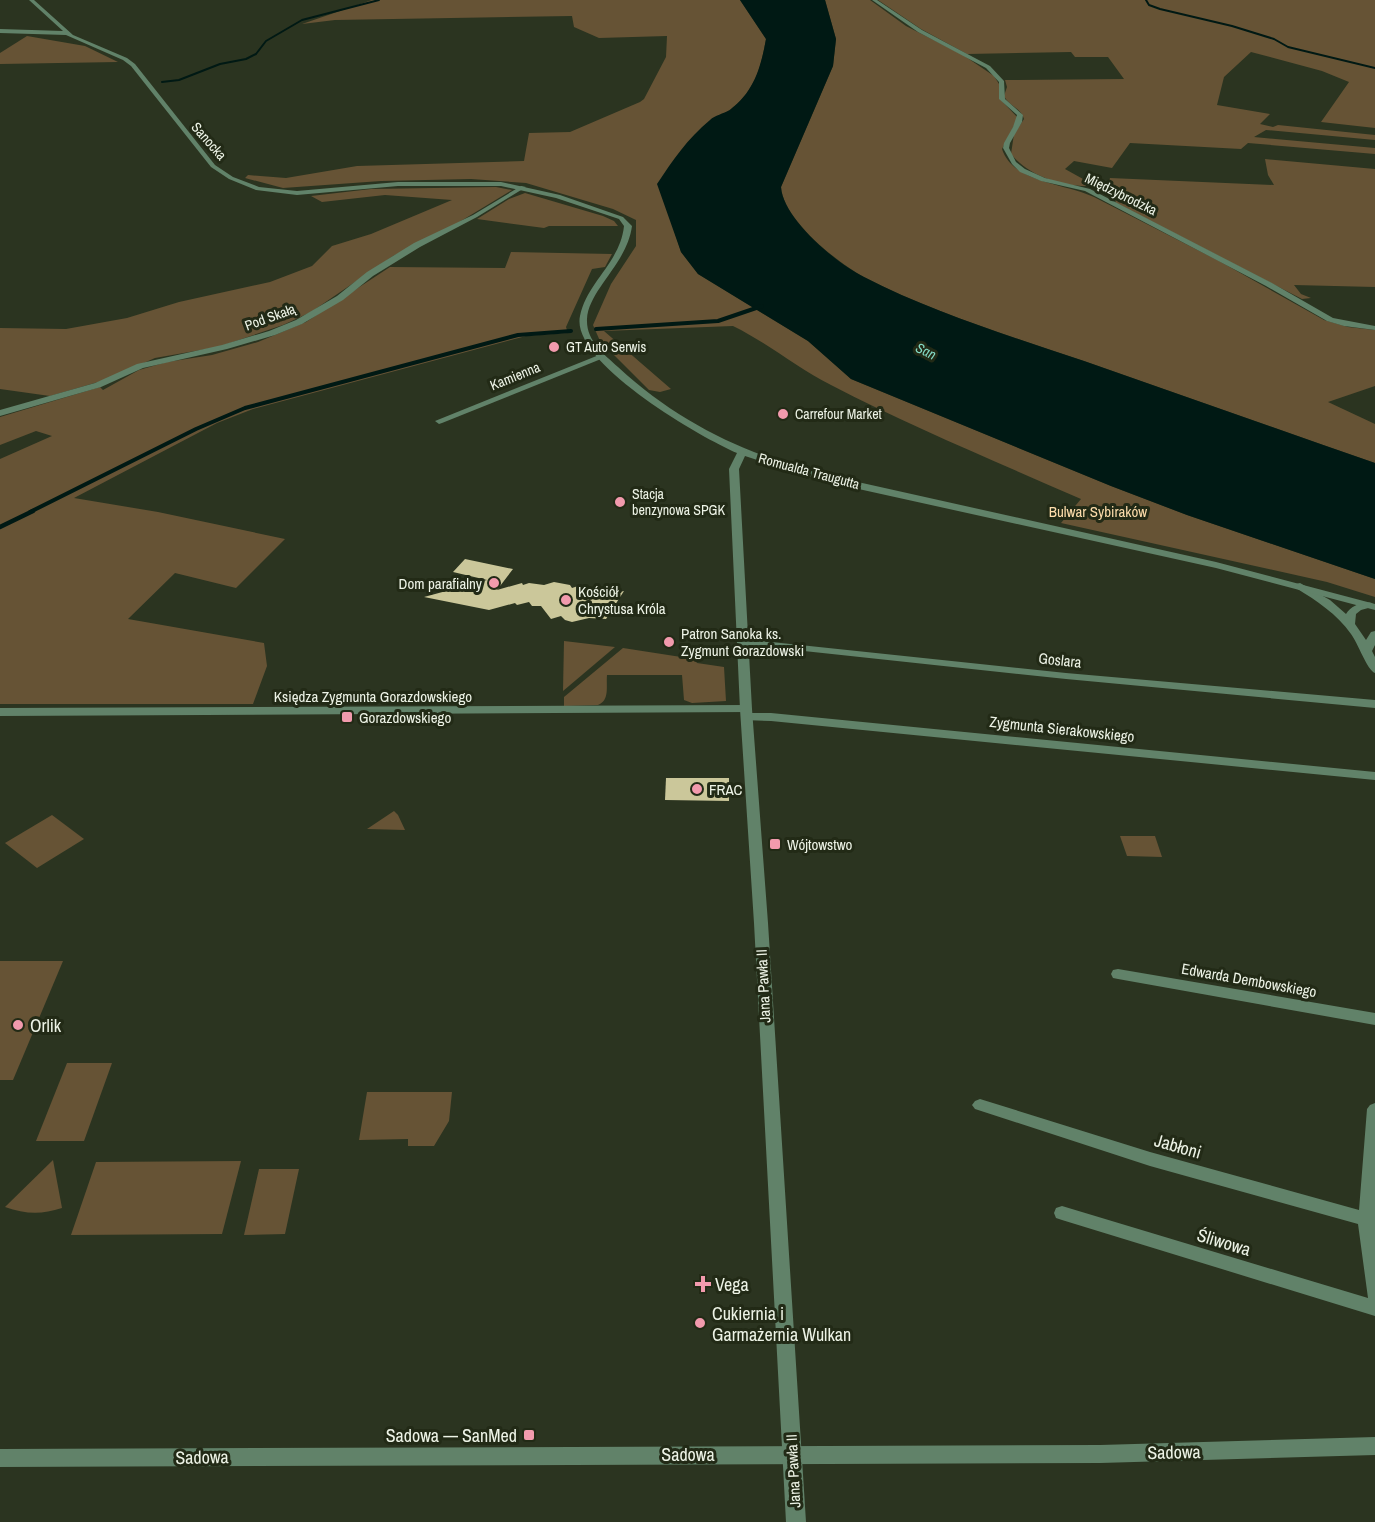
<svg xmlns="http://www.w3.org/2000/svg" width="1375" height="1522" font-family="'Archivo Narrow',sans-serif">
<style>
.green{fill:#665335}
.water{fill:#001914}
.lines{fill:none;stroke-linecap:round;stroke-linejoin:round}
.stream-far2{stroke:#001914;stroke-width:2}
.stream-far1{stroke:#001914;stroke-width:4}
.stream{stroke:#001914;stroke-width:4.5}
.building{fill:#cbc79a}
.minor{fill:#618269;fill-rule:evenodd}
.tertiary{fill:#618269;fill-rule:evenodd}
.poi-dot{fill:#f29aad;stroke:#222a16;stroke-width:2}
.labels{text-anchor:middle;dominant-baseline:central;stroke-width:6;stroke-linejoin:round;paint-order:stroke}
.far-street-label{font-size:14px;fill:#edf3e6;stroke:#222a16}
.far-poi-label{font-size:14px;fill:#edf3e6;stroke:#222a16;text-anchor:start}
.far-water-label{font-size:14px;font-style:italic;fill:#84dcc6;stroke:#222a16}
.park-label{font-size:15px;fill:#fcdcab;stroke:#222a16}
.poi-label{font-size:15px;fill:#edf3e6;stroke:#222a16;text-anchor:start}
.street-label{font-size:15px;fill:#edf3e6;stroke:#222a16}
.near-poi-label{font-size:18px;fill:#edf3e6;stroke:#222a16;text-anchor:start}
.near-street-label{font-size:18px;fill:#edf3e6;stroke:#222a16}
</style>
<rect width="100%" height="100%" fill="#2b3420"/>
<!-- green -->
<g class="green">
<path d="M372 0H740L766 39C760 71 755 92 727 112 718 118 711 119 703 127L674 230 681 252 698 274 808 341 851 379 1111 486 1187 515 1375 579V597L1327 582 1061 523 1081 499C997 462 912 427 831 385 797 368 768 343 733 326L604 331 671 389 660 392 649 390 600 341 593 325 611 284 636 246V220L613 209 526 183 471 179 381 181 283 188 245 178 248 175 286 178 357 166 524 161 529 133 570 132 640 102 644 99 666 57 667 36 599 38 574 27 572 16 335 20 302 24Z"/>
<path d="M825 0H870L906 26 963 55 994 76 999 84V98L1018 118 1002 149C1013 183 1065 183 1094 197L1219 261 1324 320 1348 327 1375 330V386L1328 402 1375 424V463C1278 429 1181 395 1084 361 1010 336 934 313 864 277 836 262 783 219 781 187L833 66 836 39Z"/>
<path d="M878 0H1375V128L1321 122 1349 82 1322 71 1251 52 1224 77 1217 105 1270 114 1260 124 1273 127 1278 125 1375 135V140L1266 130 1254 137 1375 148V154L1248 143 1241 149 1130 143 1112 168 1074 161 1065 169 1083 179 1101 185C1070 190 1030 178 1011 154L1014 134 1024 119C1021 108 1009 106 1004 96L1007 87 1005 80 1124 79 1108 57H1075L1071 52 967 54 921 29Z"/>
<path d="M27 36 85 46 118 62 0 64V53Z"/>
<path d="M1265 159 1375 169V287L1294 285 1301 294 1311 298 1302 299 1116 203 1109 181 1110 178 1274 185 1268 175Z"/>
<path d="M496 187 512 190 451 227 393 256 311 312 283 325 218 347 155 358 105 380 50 396 0 389V328L66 329 127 318 179 302 270 282 312 266 332 246 371 234 452 200 385 195 322 202 311 196 371 189Z"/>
<path d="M525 193 603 216 614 221 618 226H549L544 228 477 219 509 199Z"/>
<path d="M511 252 612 254 605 267 592 269 566 327 568 333 526 336 253 409 217 423 74 498 158 512 285 539 236 588 175 573 128 619 264 643 267 666 253 704H0V459L52 436 36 431 0 445V417L100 387 103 390 139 370 167 362 212 355 258 342 306 322 390 267 505 268Z"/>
<path d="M564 641 615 647 563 691Z"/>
<path d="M623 648 694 659 697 663 724 667 726 701 692 703 684 700 682 675H607C606 687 610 700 598 705L564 706V697Z"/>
<path d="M394 811 398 815 405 830 367 829Z"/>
<path d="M52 815 84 839 37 868 5 843Z"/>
<path d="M1120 836H1155L1162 857 1127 856Z"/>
<path d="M0 961H63L13 1080H0Z"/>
<path d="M67 1063H112L84 1141H36Z"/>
<path d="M367 1092H452L449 1121 434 1146H408V1139L359 1140Z"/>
<path d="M53 1160 62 1208C41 1215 25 1214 5 1207Z"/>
<path d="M241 1161 222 1234 71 1235 96 1162Z"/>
<path d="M259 1169H299L285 1234 244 1235Z"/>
</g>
<!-- water -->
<path class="water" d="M740 0H825L836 39 833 66 781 187C783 219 836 263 864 277 934 313 1010 336 1084 361 1181 395 1278 429 1375 463V579L1187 515 1111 486 851 379 808 341 698 274 681 252 657 184C673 160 687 139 710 120 715 115 723 114 730 110 754 92 761 67 766 39Z"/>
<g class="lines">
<!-- stream-far2 -->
<g class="stream-far2">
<path d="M1146 0 1149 5 1160 9 1232 26 1274 39 1288 47 1375 68"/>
<path d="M162 82 179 80 220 64 246 59 256 54 266 41 302 20 379 0"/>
</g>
<!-- stream-far1 -->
<g class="stream-far1">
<path d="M596 329 718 321 762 306"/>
<path d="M30 512 196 429 245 408 518 335 571 331"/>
</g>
<!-- stream -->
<path class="stream" d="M0 527 33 511"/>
</g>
<!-- building -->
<g class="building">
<path d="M465 559 513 569 497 590 522 583 523 585 529 583 544 585 554 582 570 585 572 588 578 586 595 590 597 592 603 591 612 594 624 591 606 619 589 618 572 622 565 620 561 616 551 619 541 606H532L529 602 517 605 515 603 489 610 424 597 487 580 453 572Z"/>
<path d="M666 778H729V801L665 800Z"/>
</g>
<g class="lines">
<!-- minor -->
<g class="minor">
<path d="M872 0H877L922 30 990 66 1004 81 1005 99 1023 115 1022 122 1010 143 1009 148 1016 162 1025 169 1045 178 1090 189 1272 283 1333 318 1375 326V330L1344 326 1327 321 1266 286 1085 191 1041 181 1020 172 1012 164 1003 148 1004 143 1013 127 1017 115 999 99V82L986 68 918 32Z"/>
<path d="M521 186 526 187 477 217 420 247 373 276 343 300 302 324 275 335 227 349 143 368 101 387 0 416V410L95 383 137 364 222 345 269 331 296 320 337 296 367 272 414 243 473 215Z"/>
<path d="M599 355 606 357 442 423 439 424 435 421Z"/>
<path d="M1300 583 1330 600 1346 614C1351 606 1362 601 1372 603L1373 605 1372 607 1361 610 1356 614 1355 624 1366 640 1371 632 1375 631V645L1372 651 1375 657V673C1367 670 1358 643 1351 634 1337 614 1317 601 1296 588L1295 586 1296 584Z"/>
<path d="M742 639 1066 673 1375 700V708L1066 679 738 644 737 642 738 640Z"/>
<path d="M746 705 750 706 752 709 750 712 0 716V708Z"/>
<path d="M747 713H771L1375 772V780L771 721 743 720 741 717 743 714Z"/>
<path d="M1118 969 1375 1013V1025L1118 979 1113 978 1111 974 1113 970Z"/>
<path d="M980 1099 1150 1152 1359 1210 1367 1109 1370 1105 1375 1103V1316L1062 1220 1056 1218 1054 1213 1056 1208 1062 1206 1368 1298 1358 1224 1150 1166 975 1109 972 1105 975 1101Z"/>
<path d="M1375 1437V1455L1100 1463 0 1467V1449L1100 1445Z"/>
</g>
<!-- tertiary -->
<path class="tertiary" d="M29 0H34L73 35 127 58 135 64 215 165 233 177 259 187 297 191 398 182H501L560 195 623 217 632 226C627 264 589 289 587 319 586 341 604 354 618 367 679 423 743 453 822 474L1216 562 1375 604V610L1216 568 845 486 790 471 745 456 739 469 752 709 768 923 806 1522H786L754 923 740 709 729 469 737 453C700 437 570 362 580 316 587 282 620 263 624 226L619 219 556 198 501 186H398L297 195 256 190 229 179 211 167 131 66 123 60 66 35 0 33V29L63 31Z"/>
</g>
<!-- markers -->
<g class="poi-dot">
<circle cx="554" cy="347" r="6"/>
<circle cx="783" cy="414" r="6"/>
<circle cx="620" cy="502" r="6"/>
<circle cx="494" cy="583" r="6"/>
<circle cx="566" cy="600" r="6"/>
<circle cx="669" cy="642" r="6"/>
<rect x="341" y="711" width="12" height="12" rx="3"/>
<circle cx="697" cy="789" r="6"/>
<rect x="769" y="838" width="12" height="12" rx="3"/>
<circle cx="18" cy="1025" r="6"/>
<path d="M700 1275h6v6h6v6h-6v6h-6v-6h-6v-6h6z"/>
<circle cx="700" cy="1323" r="6"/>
<rect x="523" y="1429" width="12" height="12" rx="3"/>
</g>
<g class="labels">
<!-- far-street labels -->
<g class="far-street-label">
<text transform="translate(209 141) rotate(49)">Sanocka</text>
<text transform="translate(1121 194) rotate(26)">Międzybrodzka</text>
<text transform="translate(270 317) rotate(-20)">Pod Skałą</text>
<text transform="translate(515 376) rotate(-22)">Kamienna</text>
<text transform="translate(809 471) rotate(15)">Romualda Traugutta</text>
</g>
<!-- far-poi labels -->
<g class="far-poi-label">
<text x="566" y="347">GT Auto Serwis</text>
<text x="795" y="414">Carrefour Market</text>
<text x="632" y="494">Stacja<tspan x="632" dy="16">benzynowa SPGK</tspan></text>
</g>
<!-- far-water labels -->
<g class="far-water-label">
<text transform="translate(926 351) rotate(26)">San</text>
</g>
<!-- park labels -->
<g class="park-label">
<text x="1098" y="511">Bulwar Sybiraków</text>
</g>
<!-- poi labels -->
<g class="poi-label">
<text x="482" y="583" text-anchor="end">Dom parafialny</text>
<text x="578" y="591">Kościół<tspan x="578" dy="17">Chrystusa Króla</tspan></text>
<text x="681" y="633">Patron Sanoka ks.<tspan x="681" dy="17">Zygmunt Gorazdowski</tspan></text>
<text x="359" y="717">Gorazdowskiego</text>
<text x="709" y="789">FRAC</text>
<text x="787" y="844">Wójtowstwo</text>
</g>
<!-- street labels -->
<g class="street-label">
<text transform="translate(1060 660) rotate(6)">Goslara</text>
<text x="373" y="696">Księdza Zygmunta Gorazdowskiego</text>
<text transform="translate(1062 729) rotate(6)">Zygmunta Sierakowskiego</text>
<text transform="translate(1249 980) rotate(10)">Edwarda Dembowskiego</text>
<text transform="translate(763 986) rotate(-93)">Jana Pawła II</text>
<text transform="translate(793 1471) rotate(-93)">Jana Pawła II</text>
</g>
<!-- near-poi labels -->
<g class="near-poi-label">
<text x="30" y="1025">Orlik</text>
<text x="715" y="1284">Vega</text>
<text x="712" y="1313">Cukiernia i<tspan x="712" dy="21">Garmażernia Wulkan</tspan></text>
<text x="517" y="1435" text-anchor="end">Sadowa — SanMed</text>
</g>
<!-- near-street labels -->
<g class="near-street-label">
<text transform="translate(1178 1146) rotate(16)">Jabłoni</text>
<text transform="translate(1224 1242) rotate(17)">Śliwowa</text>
<text transform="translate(1174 1452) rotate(-1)">Sadowa</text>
<text x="688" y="1454">Sadowa</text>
<text transform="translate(202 1457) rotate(-1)">Sadowa</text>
</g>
</g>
</svg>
